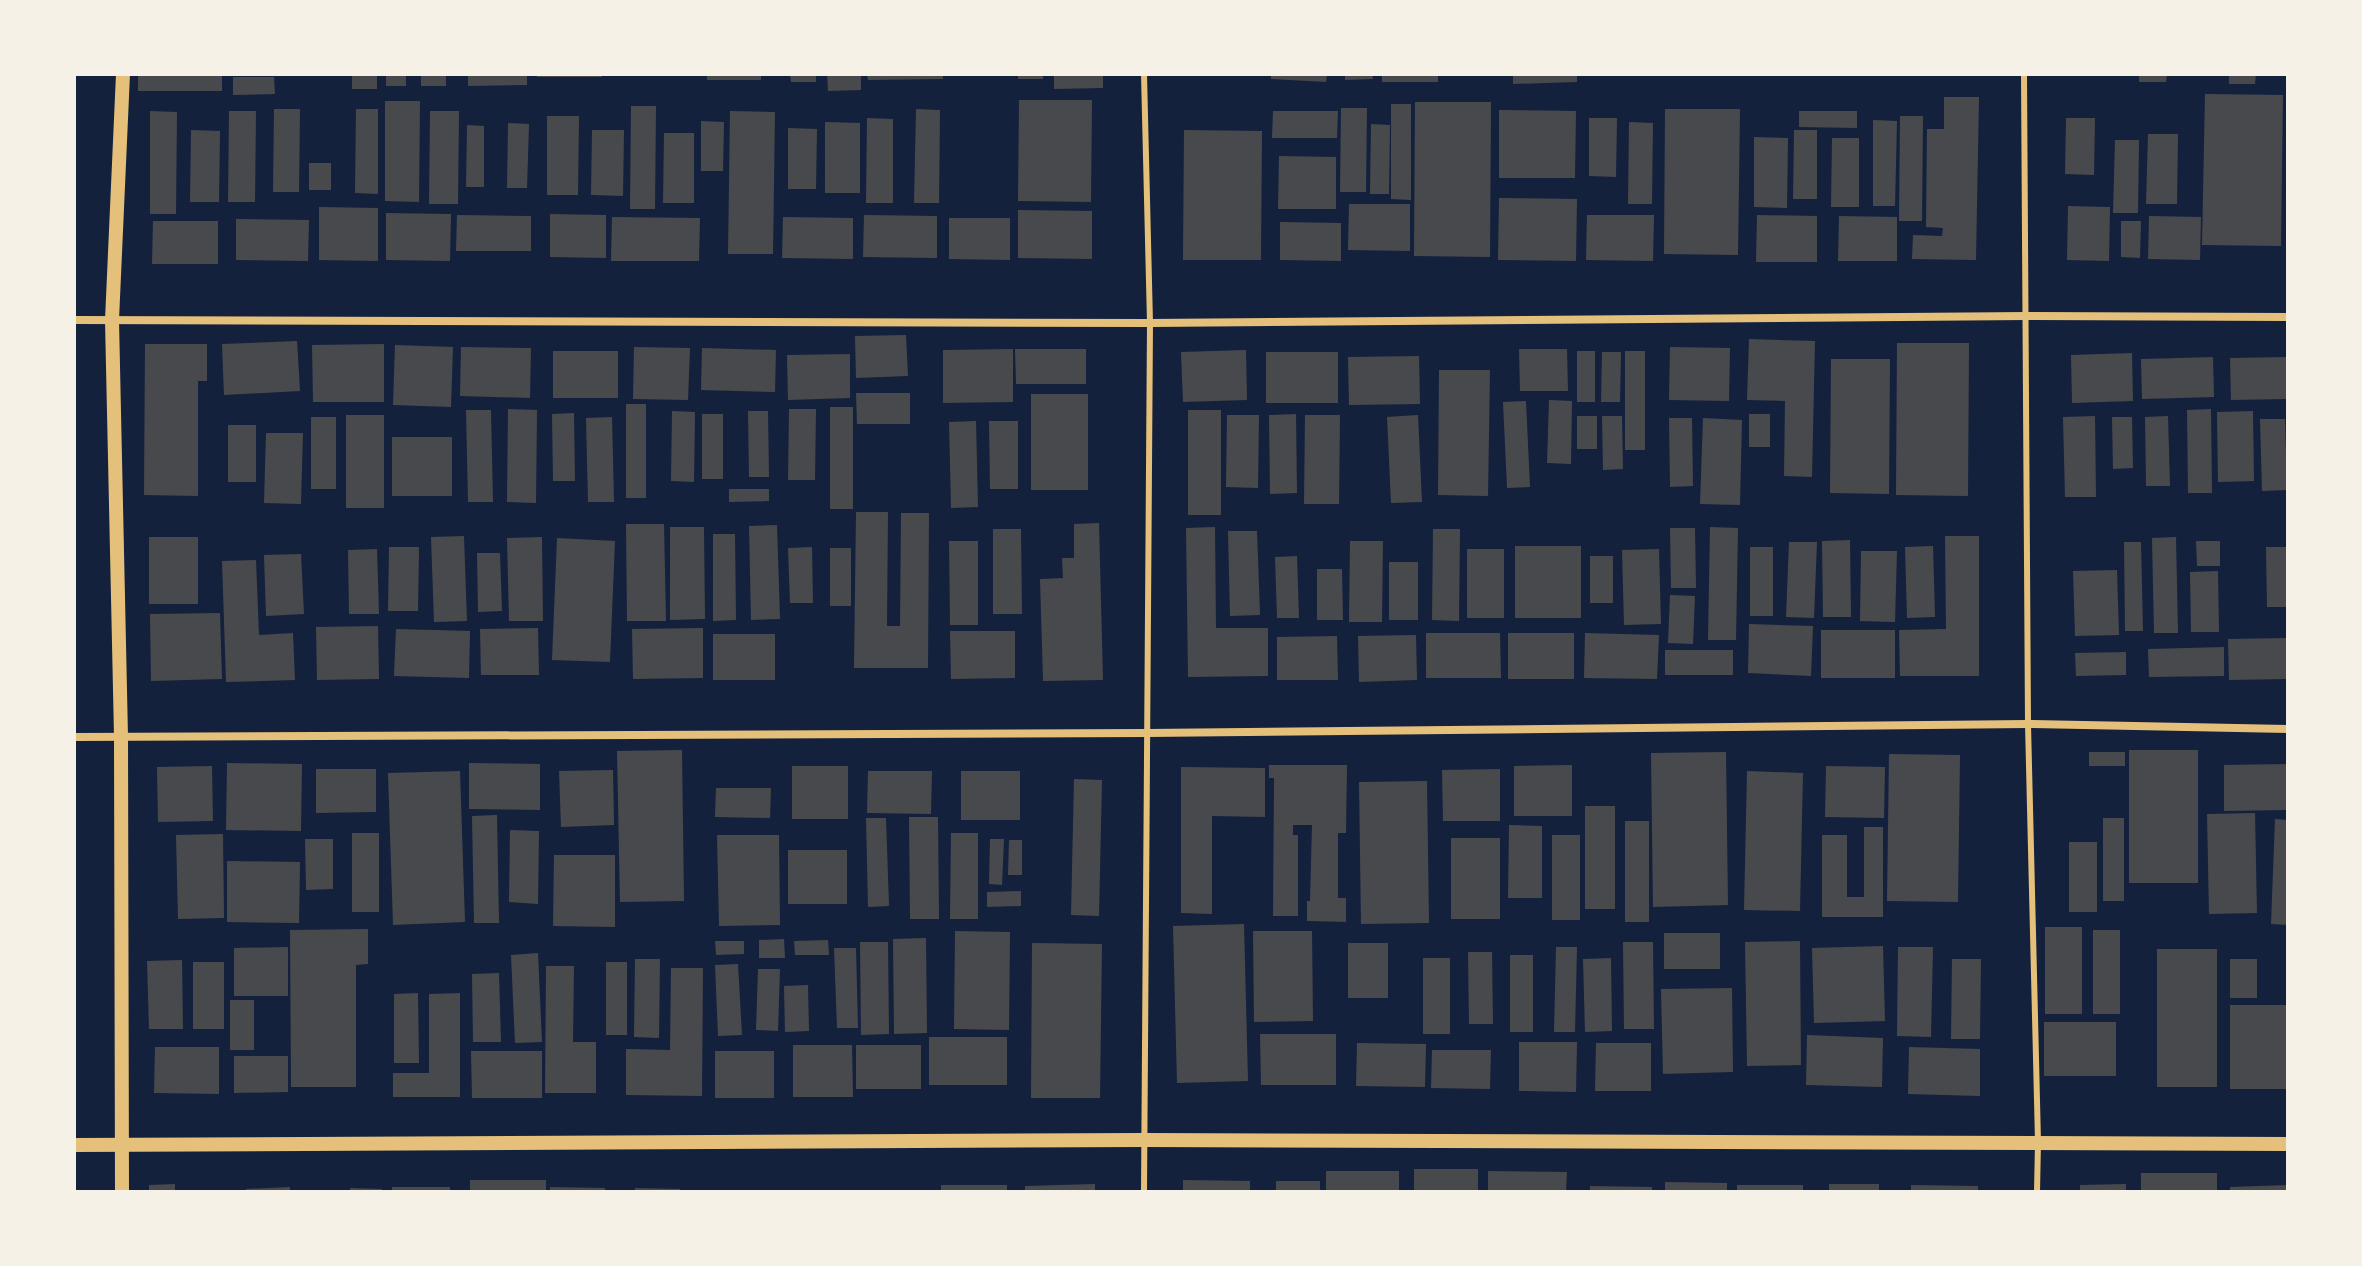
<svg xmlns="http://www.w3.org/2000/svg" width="2362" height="1266" font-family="Ubuntu,sans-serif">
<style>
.building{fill:#48494c}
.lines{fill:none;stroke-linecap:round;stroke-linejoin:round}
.service{stroke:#e5c07b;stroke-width:6}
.minor{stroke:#e5c07b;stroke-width:8}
.tertiary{stroke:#e5c07b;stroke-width:14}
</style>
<rect width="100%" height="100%" fill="#14213d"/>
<!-- building -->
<g class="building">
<rect x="138" y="74" width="84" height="17"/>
<rect x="352" y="74" width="25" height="15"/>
<rect x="386" y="74" width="20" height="12"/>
<rect x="421" y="74" width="25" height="12"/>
<path d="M468 74H527V85L468 86Z"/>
<rect x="537" y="74" width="65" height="3"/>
<rect x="707" y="74" width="54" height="6"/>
<path d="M790 74H816V82H791Z"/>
<path d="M827 74H861V90L828 91Z"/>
<path d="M867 74H943V79L868 80Z"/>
<rect x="1018" y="74" width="25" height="5"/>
<path d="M1054 74H1103V88L1054 89Z"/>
<path d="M1271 74H1327L1326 82 1271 79Z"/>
<path d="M1345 74H1372L1373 79 1345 80Z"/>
<rect x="1382" y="74" width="56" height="8"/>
<path d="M1513 74H1577V82L1513 84Z"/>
<path d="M2139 74H2167L2166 82H2139Z"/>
<path d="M2229 74H2256L2255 84H2229Z"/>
<path d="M233 77H274L275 94 233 95Z"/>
<path d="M2205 94 2283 95 2281 246 2202 245Z"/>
<path d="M1944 97H1979L1976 260 1912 259 1913 235 1942 236 1943 228 1926 227 1927 129H1944Z"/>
<path d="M1019 100H1092L1091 202 1018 201Z"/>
<path d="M385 101H420L419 202 385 201Z"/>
<path d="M1415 102H1491L1490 257 1414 256Z"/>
<path d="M1391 104H1411V200L1391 199Z"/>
<path d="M631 106H656L655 209H630Z"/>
<path d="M1341 108H1367L1366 192H1340Z"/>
<path d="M274 109H300L299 192H273Z"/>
<path d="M356 109H378V194L355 193Z"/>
<path d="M916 109 940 110 939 203H914Z"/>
<path d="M1665 109H1740L1738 255 1664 254Z"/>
<path d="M1499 110 1576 111 1575 178H1499Z"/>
<path d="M150 111 177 112 176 214H150Z"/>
<path d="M229 111H256L255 202H228Z"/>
<path d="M430 111H459L458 204H429Z"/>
<path d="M730 111 775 112 773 254H728Z"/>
<path d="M1273 111H1338L1337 138H1272Z"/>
<path d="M1799 111H1857V128L1799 127Z"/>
<path d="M547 116H579L578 195H547Z"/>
<path d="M1900 116H1923L1922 221H1899Z"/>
<path d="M867 118 893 119V203H866Z"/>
<path d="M1589 118H1617L1616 177 1589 176Z"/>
<path d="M2066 118H2095L2094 175 2065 174Z"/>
<path d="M1873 120 1897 121 1895 206H1873Z"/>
<path d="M701 121 724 122 723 171H701Z"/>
<path d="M825 122 860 123V193H825Z"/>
<path d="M1629 122 1653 123 1652 204H1628Z"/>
<path d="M508 123 529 124 527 188H507Z"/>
<path d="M1371 124 1390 125 1389 194H1370Z"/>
<path d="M467 125 484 126V187H466Z"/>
<path d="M788 128 817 129 816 189H788Z"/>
<path d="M191 130 220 131 219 202H190Z"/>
<path d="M592 130H624L623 196 591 195Z"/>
<path d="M1184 130 1262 131 1261 260H1183Z"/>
<path d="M1794 130H1817V199H1793Z"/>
<path d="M664 133H694V203H663Z"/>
<path d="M2148 134H2178L2177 204H2146Z"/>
<path d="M1754 137 1788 138 1787 208 1754 207Z"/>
<path d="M1832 138H1859V207H1831Z"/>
<path d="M2115 140H2139L2138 213H2113Z"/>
<path d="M1279 156 1336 157V209H1278Z"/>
<rect x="309" y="163" width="22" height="27"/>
<path d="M1499 198 1577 199 1576 261 1498 260Z"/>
<path d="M1349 204H1410V251L1348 250Z"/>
<path d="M2068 206 2110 207 2109 261 2067 260Z"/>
<path d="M319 207 378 208V261L319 260Z"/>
<path d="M1018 210 1092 211V259L1018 258Z"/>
<path d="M386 213 451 214 450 261 386 260Z"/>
<path d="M550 214 606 215V258L550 257Z"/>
<path d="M457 215 531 216V251H456Z"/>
<path d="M864 215 937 216V258L863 257Z"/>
<path d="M1587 215H1654L1653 261 1586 260Z"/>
<path d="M1757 215 1817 216V262H1756Z"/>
<path d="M1839 216 1897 217V261H1838Z"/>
<path d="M2149 216 2201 217 2200 260 2148 259Z"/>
<path d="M612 217 700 218 699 261H611Z"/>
<path d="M783 217 853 218V259L782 258Z"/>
<path d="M949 218H1010V260L949 259Z"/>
<path d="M236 219 309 220 308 261 236 260Z"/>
<path d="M153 221H218V264H152Z"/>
<path d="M2121 221H2141L2140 258 2121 257Z"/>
<path d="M1280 222 1341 223V261L1280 260Z"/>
<path d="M906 335 908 376 856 378 855 336Z"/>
<path d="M1749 339 1815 341 1812 477 1784 476 1785 401 1747 400Z"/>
<path d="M297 341 300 391 224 395 222 344Z"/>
<path d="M1897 343H1969L1968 496 1896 495Z"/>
<path d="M145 344H207V381H198V496L144 495Z"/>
<path d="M384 344V402H313L312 345Z"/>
<path d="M395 345 453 347 451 407 393 405Z"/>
<path d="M461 347 531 348 530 398 460 396Z"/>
<path d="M634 347 690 348 688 400 633 399Z"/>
<path d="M1670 347 1730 348 1729 401 1669 400Z"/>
<path d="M702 348 776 350 775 392 701 390Z"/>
<path d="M1013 349V402L943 403V350Z"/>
<path d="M1015 349H1086V384H1016Z"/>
<path d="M1519 349H1567L1568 391H1520Z"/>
<path d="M1246 350 1247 400 1183 402 1181 352Z"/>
<rect x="553" y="351" width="65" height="47"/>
<rect x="1577" y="351" width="18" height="51"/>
<rect x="1625" y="351" width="20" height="99"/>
<rect x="1266" y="352" width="72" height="51"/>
<path d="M1602 352H1621L1620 402H1601Z"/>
<path d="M2132 353 2133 401 2072 403 2071 355Z"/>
<path d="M850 354V398L788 400 787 355Z"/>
<path d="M1419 356 1420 404 1349 405 1348 357Z"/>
<path d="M2213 357 2214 397 2142 399 2141 359Z"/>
<path d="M2288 357V399L2231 400 2230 358Z"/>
<path d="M1831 359H1890L1889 494 1830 493Z"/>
<path d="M1439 370H1490L1488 496 1438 495Z"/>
<path d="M856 393H910V424H857Z"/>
<rect x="1031" y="394" width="57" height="96"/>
<path d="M1549 400 1572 401 1571 464 1547 463Z"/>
<path d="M1526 401 1530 487 1507 488 1503 402Z"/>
<rect x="626" y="404" width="20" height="94"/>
<rect x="830" y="407" width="23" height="102"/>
<path d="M508 409 537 410 536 503 507 502Z"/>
<path d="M789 409H816L815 480H788Z"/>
<path d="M2211 409 2212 493H2188L2187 410Z"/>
<path d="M466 410H491L493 502H468Z"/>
<rect x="1188" y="410" width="33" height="105"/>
<path d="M672 411 695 412 694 482 671 481Z"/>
<path d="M748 411H768L769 477H749Z"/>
<path d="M2253 411 2254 481 2218 482 2217 412Z"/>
<path d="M574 413 575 481H553L552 414Z"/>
<rect x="702" y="414" width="21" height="65"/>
<path d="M1296 414 1297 493 1270 494 1269 415Z"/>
<rect x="1749" y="414" width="21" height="33"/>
<rect x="346" y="415" width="38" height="93"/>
<path d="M1227 415H1259L1258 488 1226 487Z"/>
<path d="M1305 415H1340L1339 504H1304Z"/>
<path d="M1418 415 1422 502 1391 503 1387 417Z"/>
<rect x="1577" y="416" width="20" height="33"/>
<path d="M1602 416H1622L1623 469 1603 470Z"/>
<path d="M2095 416 2096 497H2065L2063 417Z"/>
<path d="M2168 416 2170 486H2146L2145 417Z"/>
<rect x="311" y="417" width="25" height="72"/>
<path d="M612 417 614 502H588L586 418Z"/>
<path d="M2112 417H2132L2133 468 2113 469Z"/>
<path d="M1669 418H1692L1693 486 1670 487Z"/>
<path d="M1703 418 1742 420 1740 505 1700 504Z"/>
<path d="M2260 419H2285L2287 490 2262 491Z"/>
<path d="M976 421 978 507 951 508 949 422Z"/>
<path d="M989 421H1018V489H990Z"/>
<rect x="228" y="425" width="28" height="57"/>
<path d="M266 433H303L301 504 264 503Z"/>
<rect x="392" y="437" width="60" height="59"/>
<path d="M729 489H769V501L729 502Z"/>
<path d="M856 512H888L887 626H900L901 513H929L928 668H854Z"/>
<path d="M1099 523 1103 680 1043 681 1040 579 1063 578 1062 558H1074V524Z"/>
<path d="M626 524H664L666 621H627Z"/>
<path d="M777 525 780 619 751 620 749 526Z"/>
<path d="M670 527H704L705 619 670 620Z"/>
<path d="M1215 527 1216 628H1268V676L1188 677 1186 528Z"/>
<path d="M1710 527 1738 528 1736 640H1708Z"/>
<path d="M1670 528H1695L1696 588H1671Z"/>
<path d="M993 529H1021L1022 614H993Z"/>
<path d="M1433 529H1460L1459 621 1432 620Z"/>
<path d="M1228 531H1257L1260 615 1230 616Z"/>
<path d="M713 534H735L736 620 713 621Z"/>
<path d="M464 536 467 621 434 622 431 537Z"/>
<path d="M1945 536H1979V676H1900L1899 630 1946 629Z"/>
<rect x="149" y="537" width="49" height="67"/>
<path d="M542 537 543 621H509L507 538Z"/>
<path d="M2176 537 2178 633H2154L2152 538Z"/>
<path d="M557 538 615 541 610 662 552 660Z"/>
<path d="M1850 540 1851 617H1823L1822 541Z"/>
<path d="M949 541H978V625H950Z"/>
<path d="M1350 541H1383L1382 622H1349Z"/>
<path d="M2196 541H2220V566H2197Z"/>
<path d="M1789 542H1817L1814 618 1786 617Z"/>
<path d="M2124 542H2141L2143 631H2125Z"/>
<rect x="1515" y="546" width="66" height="72"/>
<path d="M1933 546 1935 617 1907 618 1905 547Z"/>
<path d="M389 547H419L418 611H388Z"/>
<path d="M812 547 813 603H790L788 548Z"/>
<rect x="1750" y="547" width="23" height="69"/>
<path d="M2266 547H2288V607H2267Z"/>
<rect x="830" y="548" width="21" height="58"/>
<path d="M377 549 379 614H349L348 550Z"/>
<rect x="1467" y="549" width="37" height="69"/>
<path d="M1659 549 1661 624 1624 625 1622 550Z"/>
<path d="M1861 551H1897L1895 622 1860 621Z"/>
<path d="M477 553H500L502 611 478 612Z"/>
<path d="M301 554 304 614 266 616 264 555Z"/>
<path d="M1297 556 1299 618H1277L1275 557Z"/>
<rect x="1590" y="556" width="23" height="47"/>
<path d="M256 560 259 635 293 633 295 680 226 682 222 561Z"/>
<rect x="1389" y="562" width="29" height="58"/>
<path d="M1317 569H1342L1343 620H1317Z"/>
<path d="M2117 570 2119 635 2075 636 2073 571Z"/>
<path d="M2218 571 2219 632H2191L2190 572Z"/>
<path d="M1670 595 1695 596 1693 644 1668 643Z"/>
<path d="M220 613 222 679 151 681 150 614Z"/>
<path d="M1749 624 1813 626 1811 676 1748 673Z"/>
<path d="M378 626 379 679 317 680 316 627Z"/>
<path d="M538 628 539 675H481L480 629Z"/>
<path d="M703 628V678L633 679 632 629Z"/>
<path d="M396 629 470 631 469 678 394 676Z"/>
<rect x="1821" y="630" width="74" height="48"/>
<path d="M950 631H1015V678L951 679Z"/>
<path d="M1426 633H1500L1501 678H1426Z"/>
<rect x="1508" y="633" width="66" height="46"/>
<path d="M1585 633 1659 635 1657 679 1584 678Z"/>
<rect x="713" y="634" width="62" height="46"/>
<path d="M1416 635 1417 680 1359 682 1358 636Z"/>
<path d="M1337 636 1338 680H1277V637Z"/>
<path d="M2288 638V679L2229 680 2228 639Z"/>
<path d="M2224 647V676L2149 677 2148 649Z"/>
<rect x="1665" y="650" width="68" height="25"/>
<path d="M2126 652V675L2076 676 2075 653Z"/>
<path d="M682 750 684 901 620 902 617 751Z"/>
<rect x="2129" y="750" width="69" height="133"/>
<path d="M1726 752 1728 905 1653 907 1651 753Z"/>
<rect x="2089" y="752" width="36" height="14"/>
<path d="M1889 754 1960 755 1958 902 1887 901Z"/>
<path d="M227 763 302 764 301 831 226 830Z"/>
<path d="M469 763 540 764V810L469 809Z"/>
<path d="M2288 764V810L2224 811V765Z"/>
<path d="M1269 765H1347L1346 833H1338V898H1346V922L1307 921V901H1310L1312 825H1293V835H1298V916H1273L1274 778H1269Z"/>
<path d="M1572 765V816H1514V766Z"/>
<path d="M212 766 213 821 158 822 157 767Z"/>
<rect x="792" y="766" width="56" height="53"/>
<path d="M1826 766 1885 767 1884 818 1825 817Z"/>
<path d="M1181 767 1265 768V817L1212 816V914L1181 913Z"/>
<path d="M316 769H376V812L316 813Z"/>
<path d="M1500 769V821H1443L1442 770Z"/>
<path d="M613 770 614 825 561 827 559 771Z"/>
<path d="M460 771 465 922 393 925 388 773Z"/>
<path d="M868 771H932L931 814 867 813Z"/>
<rect x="961" y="771" width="59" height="49"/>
<path d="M1747 771 1803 773 1800 911 1744 910Z"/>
<path d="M1074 779 1102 780 1099 916 1071 915Z"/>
<path d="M1427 781 1429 923 1361 924 1359 782Z"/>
<path d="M716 788H771L770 818 715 817Z"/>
<rect x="1585" y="806" width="30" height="103"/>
<path d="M2255 813 2257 913 2209 914 2207 814Z"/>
<path d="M497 815 499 923H474L472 816Z"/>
<path d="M909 817H938L939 919H910Z"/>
<path d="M866 818H886L889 906 868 907Z"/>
<rect x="2103" y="818" width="21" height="83"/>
<path d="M2275 819 2288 820V925L2271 924Z"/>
<rect x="1625" y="821" width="24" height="101"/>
<path d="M1509 825 1542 826V898H1508Z"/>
<path d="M1864 827H1883V917H1822V835H1847V897H1864Z"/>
<path d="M510 830 539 831 538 904 509 902Z"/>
<rect x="352" y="833" width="27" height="79"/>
<path d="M951 833H978V919H950Z"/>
<path d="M223 834 224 918 178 919 176 835Z"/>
<path d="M717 835H779L780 925 719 926Z"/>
<rect x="1552" y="835" width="28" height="85"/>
<rect x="1451" y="838" width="49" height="81"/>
<path d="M305 839H333V889L306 890Z"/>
<path d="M990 839H1004L1002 885 989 884Z"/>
<path d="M1009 840H1022V875H1008Z"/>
<rect x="2069" y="842" width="28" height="70"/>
<rect x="788" y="850" width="59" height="54"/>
<path d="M554 855H615V927L553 926Z"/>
<path d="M227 861 300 862 299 923 227 922Z"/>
<path d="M1021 891V906L987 907V892Z"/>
<path d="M1244 924 1248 1081 1177 1083 1173 926Z"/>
<rect x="2045" y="927" width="37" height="87"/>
<path d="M368 929V964L356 965V1087H291L290 930Z"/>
<rect x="2093" y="930" width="27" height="84"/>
<path d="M955 931 1010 932 1009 1030 954 1029Z"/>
<path d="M1253 931H1312L1313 1021 1254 1022Z"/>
<rect x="1664" y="933" width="56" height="36"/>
<path d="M926 938 927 1033 894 1034 893 939Z"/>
<path d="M784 939 785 958H759V940Z"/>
<path d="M828 940 829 955H795L794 941Z"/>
<path d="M715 941H744V954L716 955Z"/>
<path d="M1800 941 1801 1065 1747 1066 1745 942Z"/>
<path d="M860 942H888L889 1034 861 1035Z"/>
<path d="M1623 942H1653L1654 1029H1624Z"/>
<path d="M1032 943 1102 944 1100 1098H1031Z"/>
<rect x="1348" y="943" width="40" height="55"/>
<path d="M1883 946 1885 1021 1814 1023 1812 948Z"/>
<path d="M288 947V996H234V948Z"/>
<path d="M1556 947H1577L1575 1032H1554Z"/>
<path d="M1898 947H1933L1931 1037 1897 1036Z"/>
<path d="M834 948H856L858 1028H837Z"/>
<rect x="2157" y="949" width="60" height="138"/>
<path d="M1468 952H1492L1493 1024H1469Z"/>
<path d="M538 953 542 1042 515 1043 511 955Z"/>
<rect x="1510" y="955" width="23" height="77"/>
<rect x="1423" y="958" width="27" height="76"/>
<path d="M1611 958 1612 1031 1585 1032 1583 959Z"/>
<path d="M635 959H660L659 1038 634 1037Z"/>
<path d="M1952 959H1981L1980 1039H1951Z"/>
<rect x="2230" y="959" width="27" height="39"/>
<path d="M182 960 183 1029H149L147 961Z"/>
<rect x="193" y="962" width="31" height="67"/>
<rect x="606" y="962" width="21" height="73"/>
<path d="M738 964 742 1035 718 1036 715 965Z"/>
<path d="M546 966H574L573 1042H596V1093H545Z"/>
<path d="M671 968H703L702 1096 626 1095V1049L670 1050Z"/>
<path d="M758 969H780L778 1031 756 1030Z"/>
<path d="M499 973 501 1042H473L472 974Z"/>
<path d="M808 985 809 1031 785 1032 784 986Z"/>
<path d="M1732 988 1733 1072 1663 1074 1661 989Z"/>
<path d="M418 993 419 1063H394V994Z"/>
<path d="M460 993V1097H393V1073H429V994Z"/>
<rect x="230" y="1000" width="24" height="50"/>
<rect x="2230" y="1005" width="58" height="84"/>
<rect x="2044" y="1022" width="72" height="54"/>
<path d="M1260 1034H1336V1085H1261Z"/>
<path d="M1807 1035 1883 1038 1882 1087 1806 1085Z"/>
<rect x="929" y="1037" width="78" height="48"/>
<path d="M1519 1042H1577L1576 1092 1519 1091Z"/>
<path d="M1357 1043 1426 1044 1425 1087 1356 1086Z"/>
<path d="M1596 1043H1651V1091H1595Z"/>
<path d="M793 1045H852L853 1097H793Z"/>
<rect x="856" y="1045" width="65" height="44"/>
<path d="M155 1047H219V1094L154 1093Z"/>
<path d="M1909 1047 1980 1049V1096L1908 1094Z"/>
<path d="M1432 1050H1491L1490 1089 1431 1088Z"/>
<path d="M471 1051H542V1098H472Z"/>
<rect x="715" y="1051" width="59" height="47"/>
<path d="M234 1056H288V1092L234 1093Z"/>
<rect x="1414" y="1169" width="64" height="23"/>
<rect x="1326" y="1171" width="73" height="21"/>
<path d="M1488 1171 1567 1172 1566 1192H1488Z"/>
<rect x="2141" y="1173" width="76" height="19"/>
<rect x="470" y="1180" width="76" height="12"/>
<path d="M1183 1180 1250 1181V1192H1183Z"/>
<rect x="1276" y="1181" width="44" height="11"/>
<path d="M1665 1182 1727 1183V1192H1665Z"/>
<path d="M175 1184V1192H149V1185Z"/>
<path d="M1095 1184V1192H1025V1186Z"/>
<rect x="1829" y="1184" width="50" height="8"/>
<path d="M2126 1184V1192H2080V1185Z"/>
<rect x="941" y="1185" width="66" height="7"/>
<rect x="1737" y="1185" width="66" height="7"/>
<path d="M1911 1185 1978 1186V1192H1911Z"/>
<path d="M2288 1185V1192H2230V1187Z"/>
<path d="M1590 1186 1652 1187V1192H1590Z"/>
<path d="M290 1187V1192H246V1189Z"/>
<rect x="392" y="1187" width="58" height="5"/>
<path d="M550 1187 605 1188V1192H550Z"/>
<path d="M350 1188 382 1189V1192H350Z"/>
<path d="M635 1188 680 1189V1192H635Z"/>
</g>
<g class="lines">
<!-- service -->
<g class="service">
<path d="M1144 74 1150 323 1144 1192"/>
<path d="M2024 74 2028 724 2038 1142 2037 1192"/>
</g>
<!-- minor -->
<g class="minor">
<path d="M74 320 1150 323 2027 316 2288 317"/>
<path d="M74 737 1147 733 2028 724 2288 729"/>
</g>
<!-- tertiary -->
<g class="tertiary">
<path d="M74 1145 1145 1140 2288 1144"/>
<path d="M122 1192 121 736 112 320 123 74"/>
</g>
</g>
<!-- border -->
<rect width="2362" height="1266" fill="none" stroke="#f6f1e7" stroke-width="152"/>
</svg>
